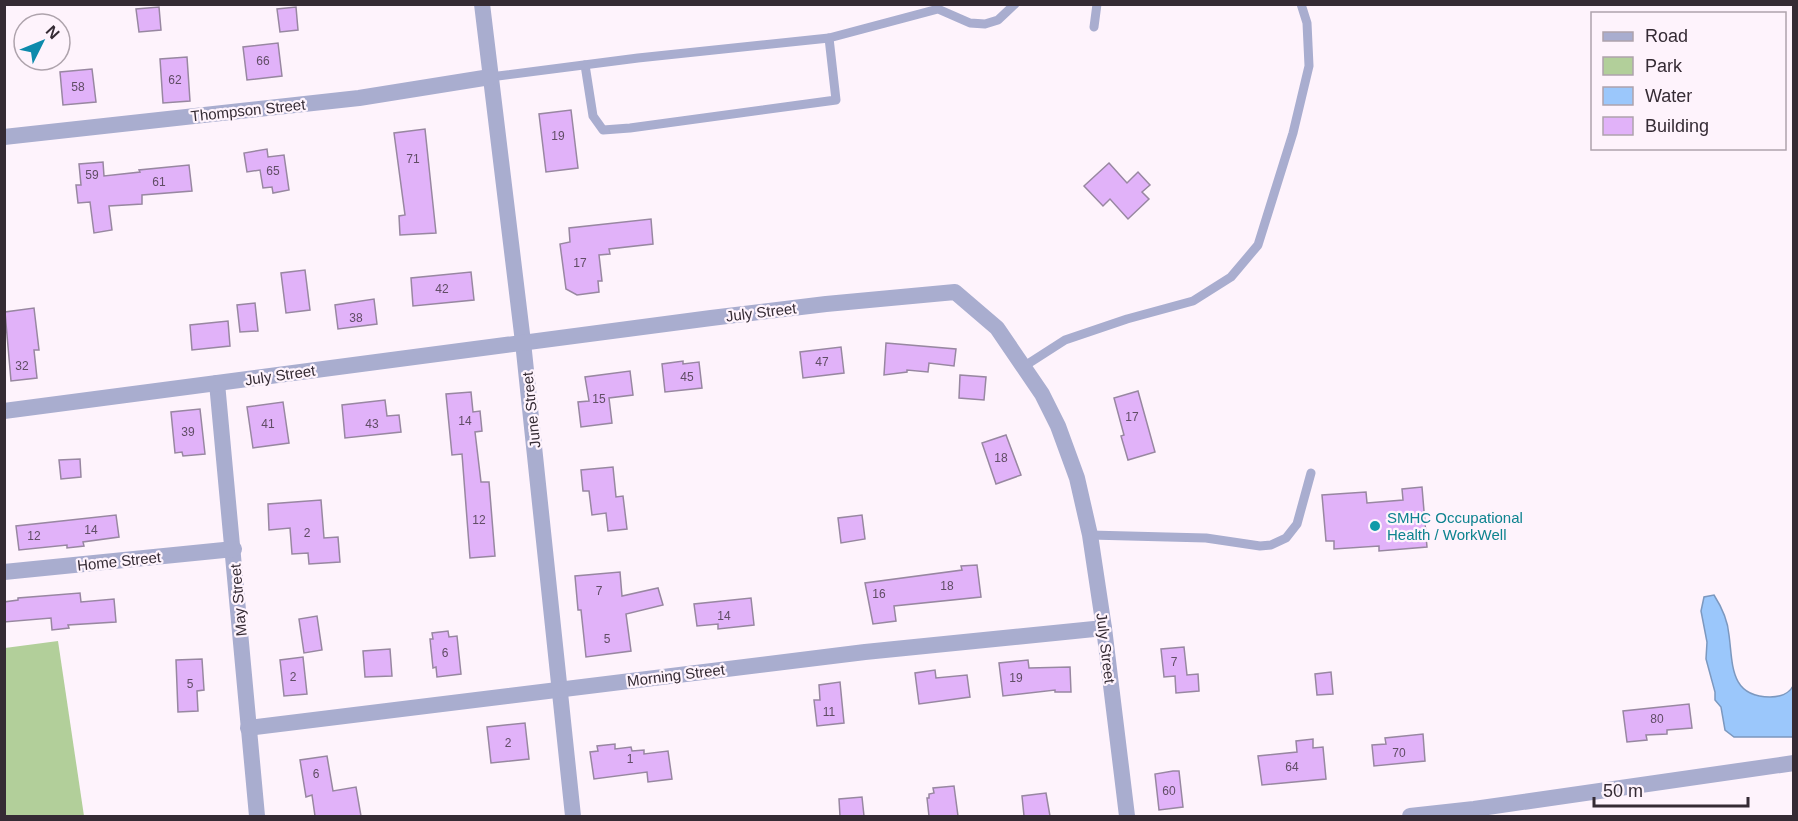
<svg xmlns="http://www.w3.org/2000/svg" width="1798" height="821" font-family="Helvetica,sans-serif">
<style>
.green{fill:#b2cf9a}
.water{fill:#9bc7fb;stroke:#7c98bf;stroke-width:1.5}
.building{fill:#e1b2f9;stroke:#9887a1;stroke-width:1.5}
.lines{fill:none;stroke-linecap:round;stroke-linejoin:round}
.service{stroke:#a9adcf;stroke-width:9}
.minor{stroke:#a9adcf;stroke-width:16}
.tertiary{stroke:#a9adcf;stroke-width:16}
.culture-dot{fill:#0f9aa8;stroke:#fef3fc;stroke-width:2}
.labels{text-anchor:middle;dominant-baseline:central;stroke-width:4.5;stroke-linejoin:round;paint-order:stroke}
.number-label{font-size:12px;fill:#604d65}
.street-label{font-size:15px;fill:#352b34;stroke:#fef3fc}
.culture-label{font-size:15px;fill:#0d838f;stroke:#fef3fc;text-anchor:start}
</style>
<rect width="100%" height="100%" fill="#fef3fc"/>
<!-- green -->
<path class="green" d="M58 641 84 816H5V648Z"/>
<!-- water -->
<path class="water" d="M1714 595C1721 606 1728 622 1729 635 1733 663 1729 697 1770 697 1779 697 1789 694 1793 686V737H1734L1725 730 1721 707 1715 700V692L1706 659 1707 642 1701 611 1704 597Z"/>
<!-- building -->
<g class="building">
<path d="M159 7 161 30 139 32 136 9Z"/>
<path d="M296 7 298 30 280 32 277 9Z"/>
<path d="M278 43 282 76 247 80 243 47Z"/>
<path d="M187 57 190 101 163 103 160 59Z"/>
<path d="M92 69 96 102 63 105 60 72Z"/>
<path d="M571 110 578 168 546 172 539 114Z"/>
<path d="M425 129 436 233 400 235 399 216 405 215 394 133Z"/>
<path d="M267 149 268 157 284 155 289 190 273 193 272 187 263 188 260 170 247 172 244 153Z"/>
<path d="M103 162 104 176 140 172 139 170 189 165 192 191 142 195V204L109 206 112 230 94 233 90 202 78 203 76 185H81L79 164Z"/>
<path d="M1109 163 1127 183 1138 172 1150 185 1142 192 1149 199 1128 219 1110 199 1103 206 1084 186Z"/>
<path d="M651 219 653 244 609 249 610 254 599 255 602 281H598L599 292 577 295 566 289 560 244 570 242 569 228Z"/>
<path d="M305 270 310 310 286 313 281 273Z"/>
<path d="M471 272 474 300 413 306 411 278Z"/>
<path d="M374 299 377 324 338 329 335 305Z"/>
<path d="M255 303 258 331 240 332 237 305Z"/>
<path d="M34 308 39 350H34L37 378 11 381 5 312Z"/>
<path d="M228 321 230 346 192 350 190 325Z"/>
<path d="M886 343 956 349 954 366 929 363 928 372 907 370V372L884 375Z"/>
<path d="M841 347 844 373 803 378 800 352Z"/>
<path d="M683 361V364L699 362 702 388 665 392 662 364Z"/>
<path d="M630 371 633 395 609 398 612 423 581 427 578 402 589 401 585 377Z"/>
<path d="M960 375 986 377 984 400 959 398Z"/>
<path d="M1138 391 1155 452 1128 460 1121 436 1124 435 1114 398Z"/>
<path d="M471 392 473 412 480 411 482 431 475 432 481 482H489L495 556 470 558 462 454 452 455 446 394Z"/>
<path d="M385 400 387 416 399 415 401 432 345 438 342 405Z"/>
<path d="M283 402 289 443 253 448 247 407Z"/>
<path d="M200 409 205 454 183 456 182 452 175 453 171 412Z"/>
<path d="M1006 435 1021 475 996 484 982 443Z"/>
<path d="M80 459 81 477 61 479 59 460Z"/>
<path d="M613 467 616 497 623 496 627 529 608 531 606 513 592 515 589 491H583L581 470Z"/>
<path d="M1422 487 1427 547 1379 551V546L1334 549V541H1326L1322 495 1366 492 1367 503 1403 500 1402 489Z"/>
<path d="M321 500 324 538 338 537 340 562 309 564 308 553 292 554 290 528 269 530 268 504Z"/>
<path d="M116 515 119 537 83 542 84 546 67 548V545L19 550 16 526Z"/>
<path d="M862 515 865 539 841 543 838 518Z"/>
<path d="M977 565 981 597 894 606 896 621 873 624 865 583 962 570 961 566Z"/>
<path d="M620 572 622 596 658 588 663 605 626 614 631 651 586 657 581 610H578L575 576Z"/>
<path d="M80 593 81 602 114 599 116 622 68 625 69 628 52 630 51 618 4 622V602L18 600V598Z"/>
<path d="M751 598 754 625 718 629V624L697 626 694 604Z"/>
<path d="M317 616 322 650 304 653 299 619Z"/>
<path d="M448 631 449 637 457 636 461 674 437 677 436 667 433 668 430 639H433L432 633Z"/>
<path d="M1184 647 1187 675 1198 674 1199 691 1176 693 1175 676 1164 677 1161 649Z"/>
<path d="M390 649 392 676 365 677 363 651Z"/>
<path d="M303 657 307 694 284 696 280 660Z"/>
<path d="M202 659 204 690 197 691 198 711 178 712 176 660Z"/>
<path d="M1028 660 1029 668 1070 667 1071 692H1055V690L1003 696 999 663Z"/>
<path d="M935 670 936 678 967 675 970 697 919 704 915 673Z"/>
<path d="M1331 672 1333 694 1317 695 1315 674Z"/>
<path d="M840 682 844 723 817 726 814 700H820L819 685Z"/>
<path d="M1689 704 1692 728 1667 730V734L1646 735 1647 740 1627 742 1623 711Z"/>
<path d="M525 723 529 759 491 763 487 727Z"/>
<path d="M1423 734 1425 761 1374 766 1372 745 1386 744 1385 738Z"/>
<path d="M1313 739V748L1323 747 1326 779 1262 785 1258 756 1297 752 1296 741Z"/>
<path d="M615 744V749L631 747 632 751 644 750V754L668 751 672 779 648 782 647 772 594 779 590 752 598 751 597 746Z"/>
<path d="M327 756 333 791 356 787 361 816H315L312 795 306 797 300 760Z"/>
<path d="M1173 771H1179L1183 807 1159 810 1155 774Z"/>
<path d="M954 786 958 816H929L927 798H929V794L934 793 933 788Z"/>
<path d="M1046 793 1050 816H1024L1022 796Z"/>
<path d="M862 797 864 816H840L839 799Z"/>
</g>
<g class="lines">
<!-- service -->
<g class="service">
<path d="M1094 27 1097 4"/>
<path d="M585 65 593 116 603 130 630 128 836 100 829 38"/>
<path d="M490 77 638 58 829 38 938 9 970 23 985 24 998 20 1015 4"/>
<path d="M1023 367 1065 340 1127 319 1193 301 1231 277 1258 245 1293 133 1309 66 1307 23 1301 4"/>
<path d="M1090 535 1206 538 1260 546 1271 545 1286 538 1297 524 1311 473"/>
</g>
<!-- minor -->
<g class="minor">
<path d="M482 4 523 342 573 816"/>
<path d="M4 137 359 98 490 77"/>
<path d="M217 383 257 816"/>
<path d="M4 411 711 318 826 304 955 292 997 328 1042 394 1058 426 1077 478 1090 535 1104 628 1127 816"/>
<path d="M4 572 234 549"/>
<path d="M248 728 865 652 1104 628"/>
</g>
<!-- tertiary -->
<path class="tertiary" d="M1410 816 1474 809 1794 763"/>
</g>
<!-- markers -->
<circle class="culture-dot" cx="1375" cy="526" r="6"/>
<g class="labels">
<!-- number labels -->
<g class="number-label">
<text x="263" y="61">66</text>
<text x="175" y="80">62</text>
<text x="78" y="87">58</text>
<text x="558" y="136">19</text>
<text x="413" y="159">71</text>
<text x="273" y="171">65</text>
<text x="92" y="175">59</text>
<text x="159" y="182">61</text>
<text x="580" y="263">17</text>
<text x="442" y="289">42</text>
<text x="356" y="318">38</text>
<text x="822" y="362">47</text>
<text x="22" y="366">32</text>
<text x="687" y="377">45</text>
<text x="599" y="399">15</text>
<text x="1132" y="417">17</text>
<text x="465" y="421">14</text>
<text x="268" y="424">41</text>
<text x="372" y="424">43</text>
<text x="188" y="432">39</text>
<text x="1001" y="458">18</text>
<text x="479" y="520">12</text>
<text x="91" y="530">14</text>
<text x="307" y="533">2</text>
<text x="34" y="536">12</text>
<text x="947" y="586">18</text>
<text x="599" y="591">7</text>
<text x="879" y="594">16</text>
<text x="724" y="616">14</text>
<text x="607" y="639">5</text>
<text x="445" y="653">6</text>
<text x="1174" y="662">7</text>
<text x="293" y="677">2</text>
<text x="1016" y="678">19</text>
<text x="190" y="684">5</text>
<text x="829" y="712">11</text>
<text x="1657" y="719">80</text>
<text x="508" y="743">2</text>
<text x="1399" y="753">70</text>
<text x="630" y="759">1</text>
<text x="1292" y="767">64</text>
<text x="316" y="774">6</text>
<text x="1169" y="791">60</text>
</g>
<!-- street labels -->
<g class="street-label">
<text transform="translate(248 110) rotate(-6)">Thompson Street</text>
<text transform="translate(761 312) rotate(-7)">July Street</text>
<text transform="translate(280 375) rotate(-8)">July Street</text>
<text transform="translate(531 410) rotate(-96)">June Street</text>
<text transform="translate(119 561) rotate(-6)">Home Street</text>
<text transform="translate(238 600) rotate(-95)">May Street</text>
<text transform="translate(1106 648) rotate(83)">July Street</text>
<text transform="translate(676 675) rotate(-7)">Morning Street</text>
</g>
<!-- culture labels -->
<g class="culture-label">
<text x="1387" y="517">SMHC Occupational<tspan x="1387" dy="17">Health / WorkWell</tspan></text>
</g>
</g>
<!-- border -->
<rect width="1798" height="821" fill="none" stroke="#352b34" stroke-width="12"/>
<!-- legend -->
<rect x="1591" y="12" width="195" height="138" fill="#fef3fc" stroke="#aea3ac" stroke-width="1.5"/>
<rect x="1603" y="32" width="30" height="9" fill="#a9adcf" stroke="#aea3ac" stroke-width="1.5"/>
<text x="1645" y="42" font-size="18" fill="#352b34">Road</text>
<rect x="1603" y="57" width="30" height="18" fill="#b2cf9a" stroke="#aea3ac" stroke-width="1.5"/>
<text x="1645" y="72" font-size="18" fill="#352b34">Park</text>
<rect x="1603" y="87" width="30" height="18" fill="#9bc7fb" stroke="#aea3ac" stroke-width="1.5"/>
<text x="1645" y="102" font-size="18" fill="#352b34">Water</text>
<rect x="1603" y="117" width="30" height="18" fill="#e1b2f9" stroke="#aea3ac" stroke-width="1.5"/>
<text x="1645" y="132" font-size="18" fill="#352b34">Building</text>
<!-- north arrow -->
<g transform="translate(42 42) rotate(47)"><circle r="28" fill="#fef3fc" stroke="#aea3ac" stroke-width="1.5"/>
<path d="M0-4.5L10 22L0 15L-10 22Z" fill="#0d8aac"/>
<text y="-9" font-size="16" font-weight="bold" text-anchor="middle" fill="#352b34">N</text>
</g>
<!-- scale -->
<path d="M1594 797v9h154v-9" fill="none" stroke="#352b34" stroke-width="3"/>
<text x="1603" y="797" font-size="18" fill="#352b34" stroke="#fef3fc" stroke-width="4.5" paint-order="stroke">50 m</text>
</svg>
